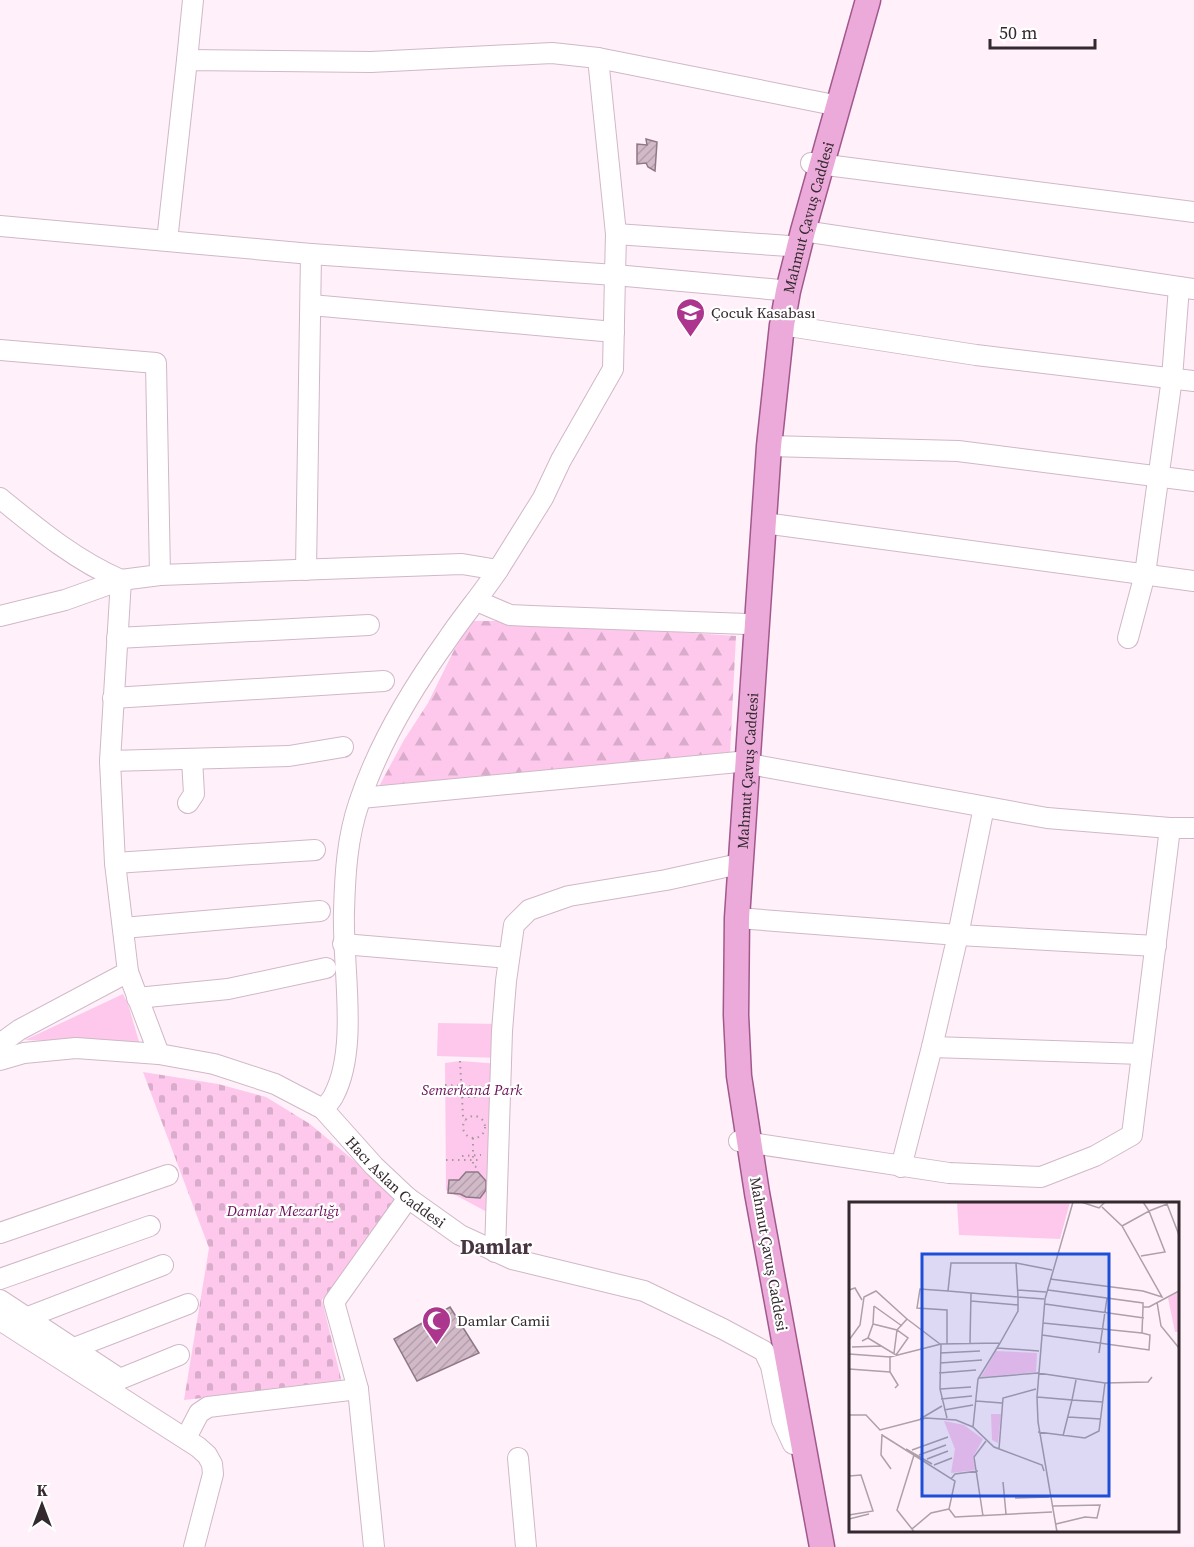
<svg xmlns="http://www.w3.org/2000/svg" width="1194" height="1547" font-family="'Source Serif 4',serif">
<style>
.green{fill:#fec8ec}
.forest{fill:url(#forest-firs)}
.cemetery{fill:url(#cemetery-stones)}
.building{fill:url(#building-hatch);stroke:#8e7887;stroke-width:1.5}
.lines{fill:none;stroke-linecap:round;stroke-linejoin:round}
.minor-casing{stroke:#d0b8c7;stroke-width:22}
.major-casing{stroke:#a2588d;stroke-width:27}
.path{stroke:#a5989f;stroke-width:2;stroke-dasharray:1.5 4.5;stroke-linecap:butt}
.minor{stroke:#fff;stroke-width:20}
.major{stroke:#ebaad9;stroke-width:24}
.labels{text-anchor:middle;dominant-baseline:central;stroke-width:4.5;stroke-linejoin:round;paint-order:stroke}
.street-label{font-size:15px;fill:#33292f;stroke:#fff}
.poi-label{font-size:15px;fill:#33292f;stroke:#fff;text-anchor:start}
.park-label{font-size:15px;font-style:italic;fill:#6c1058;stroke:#fff}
.district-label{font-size:21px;font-weight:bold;fill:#493542;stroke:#fff}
.inset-road{fill:none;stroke:#ada0a8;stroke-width:1.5}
.view{fill:#1d4ed8;fill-opacity:0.15;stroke:#1d4ed8;stroke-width:3}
.inset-edge{fill:none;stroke:#33292f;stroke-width:3}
</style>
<defs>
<pattern id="forest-firs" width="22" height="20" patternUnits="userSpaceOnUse" patternTransform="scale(1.5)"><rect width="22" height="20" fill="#fec8ec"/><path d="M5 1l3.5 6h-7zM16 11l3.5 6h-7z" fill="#daaccb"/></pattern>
<pattern id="cemetery-stones" width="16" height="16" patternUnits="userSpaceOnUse" patternTransform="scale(1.5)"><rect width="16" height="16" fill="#fec8ec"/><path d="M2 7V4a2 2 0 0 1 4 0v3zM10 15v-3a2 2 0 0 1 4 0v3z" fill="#daaccb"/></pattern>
<pattern id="building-hatch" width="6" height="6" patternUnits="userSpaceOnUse" patternTransform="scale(1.5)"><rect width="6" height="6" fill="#d1b9c8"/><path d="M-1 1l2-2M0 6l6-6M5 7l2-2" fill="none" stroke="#b49fac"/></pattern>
</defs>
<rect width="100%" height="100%" fill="#fff0f9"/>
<!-- green -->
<g class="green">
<path d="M123 994 128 1004 140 1045 25 1040Z"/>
<path d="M438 1023 501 1024 500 1058 437 1056Z"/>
<path d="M460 1061 500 1064 487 1212 446 1190 445 1063Z"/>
</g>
<!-- forest -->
<path class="forest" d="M472 621H501L540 626 578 625 736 636 730 754 378 788 404 740 428 703 460 638Z"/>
<!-- cemetery -->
<path class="cemetery" d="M143 1072 218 1084 266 1097 310 1124 387 1188 393 1199V1207L322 1300 342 1383 184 1400 209 1248Z"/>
<!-- building -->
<g class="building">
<path d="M646 139 657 142 655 171 648 167 646 163 637 164V144L647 145Z"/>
<path d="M466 1172H478L486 1181V1190L480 1198 466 1197 460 1194 448 1193 449 1180H459Z"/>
<path d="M450 1307 479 1353 417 1381 394 1339Z"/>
</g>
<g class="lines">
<defs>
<g id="minor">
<path d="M598 58 829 104"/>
<path d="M187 60 193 0"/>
<path d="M811 163 1194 212"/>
<path d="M0 226 311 254 615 275 616 234 598 58 552 53 371 62 187 60 167 241"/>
<path d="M803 231 1194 289"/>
<path d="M616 234 789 246"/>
<path d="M311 305 614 332"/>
<path d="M782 325 976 355 1194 381"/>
<path d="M0 350 156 363 160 575"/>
<path d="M769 446 958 451 1194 481"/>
<path d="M0 498C38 529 75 560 121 580"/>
<path d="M764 523 1194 581"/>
<path d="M306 570 311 254"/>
<path d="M477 601 510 615 531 616 747 624"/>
<path d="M0 616 65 600 121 580"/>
<path d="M117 638 369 625"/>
<path d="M1128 638 1145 574 1172 378 1179 287"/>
<path d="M113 698 384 681"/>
<path d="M110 761 289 756 343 747"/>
<path d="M361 798 738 762 1047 818 1170 828H1194"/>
<path d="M188 803 194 794 192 759"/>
<path d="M984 807 958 935 1156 946"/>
<path d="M115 863 315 850"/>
<path d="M737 918 958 935 932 1047 901 1167"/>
<path d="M123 928 320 911"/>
<path d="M343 944 509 958"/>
<path d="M137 998 228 989 326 968"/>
<path d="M0 1044 19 1030 128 972"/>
<path d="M932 1047 1142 1054"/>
<path d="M159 1054 128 972 115 863 110 761 121 580 160 575 462 564 498 570 543 498 561 460 613 369 615 275 780 290"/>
<path id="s1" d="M0 1060 24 1053 76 1048 159 1054 214 1064 275 1084 323 1109 374 1166 408 1198 460 1235 512 1259 644 1291 723 1329 764 1351 771 1366 782 1420 793 1444"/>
<path d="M323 1109C327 1105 332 1100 334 1095 359 1047 342 966 344 911 345 875 347 838 359 803 378 745 411 690 447 640 463 616 482 594 498 570"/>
<path d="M739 1141 949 1173 1041 1177 1095 1156 1132 1135 1170 828"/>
<path d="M0 1233 168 1175"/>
<path d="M495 1252 502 1031 506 981 514 925 529 910 569 896 666 880 730 866"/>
<path d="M0 1279 150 1226"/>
<path d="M0 1300 120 1379 179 1355"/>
<path d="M28 1317 163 1265"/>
<path d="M0 1320 198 1447 207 1455 212 1464 213 1474 194 1547"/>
<path d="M74 1348 188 1304"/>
<path d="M186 1438 199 1413 208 1407 358 1389"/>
<path d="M518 1458 526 1547"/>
<path d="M374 1547 358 1389 334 1302 408 1198"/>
</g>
<g id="major">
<path id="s2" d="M822 1547 757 1193 739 1076 736 1015 737 918 769 446 782 325 788 291 803 231 868 0"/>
</g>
</defs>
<!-- minor casing -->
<use href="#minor" class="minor-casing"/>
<!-- major casing -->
<use href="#major" class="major-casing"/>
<!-- path -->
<g class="path">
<path d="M460 1061 463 1116 465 1121"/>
<path d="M445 1085 484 1087"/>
<path d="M462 1097H479"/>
<circle cx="474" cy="1127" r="11"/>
<path d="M473 1138V1166L480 1168"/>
<path d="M462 1156 481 1155"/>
<path d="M446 1160H482"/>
</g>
<!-- minor -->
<use href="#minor" class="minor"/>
<!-- major -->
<use href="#major" class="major"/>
</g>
<!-- icons -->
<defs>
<symbol id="school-pin" viewBox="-11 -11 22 30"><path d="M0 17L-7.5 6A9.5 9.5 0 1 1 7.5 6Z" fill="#ac368e" stroke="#fff"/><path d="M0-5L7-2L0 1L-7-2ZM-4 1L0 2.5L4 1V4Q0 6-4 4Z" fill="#fff"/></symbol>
<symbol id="mosque-pin" viewBox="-11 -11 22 30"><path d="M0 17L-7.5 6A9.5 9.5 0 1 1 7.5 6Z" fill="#ac368e" stroke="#fff"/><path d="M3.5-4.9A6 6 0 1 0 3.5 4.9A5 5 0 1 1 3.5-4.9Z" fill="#fff"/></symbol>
</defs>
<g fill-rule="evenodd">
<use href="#school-pin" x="674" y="296" width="33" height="45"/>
<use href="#mosque-pin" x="420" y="1304" width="33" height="45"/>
</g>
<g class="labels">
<!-- street labels -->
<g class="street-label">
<text stroke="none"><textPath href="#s2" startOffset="1342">Mahmut Çavuş Caddesi</textPath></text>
<text stroke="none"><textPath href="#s2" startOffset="784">Mahmut Çavuş Caddesi</textPath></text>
<text stroke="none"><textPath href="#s1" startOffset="438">Hacı Aslan Caddesi</textPath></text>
<text transform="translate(769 1254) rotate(80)">Mahmut Çavuş Caddesi</text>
</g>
<!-- poi labels -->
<g class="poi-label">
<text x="711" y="312">Çocuk Kasabası</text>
<text x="457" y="1320">Damlar Camii</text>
</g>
<!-- park labels -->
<g class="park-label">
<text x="472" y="1089">Semerkand Park</text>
<text x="283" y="1210">Damlar Mezarlığı</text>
</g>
<!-- district labels -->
<g class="district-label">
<text x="496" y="1246">Damlar</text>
</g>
</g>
<!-- overview -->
<g transform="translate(849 1202)">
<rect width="330" height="330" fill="#fff0f9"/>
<path d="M108 0H221L211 37 110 33ZM142 212H152L149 241 143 238Z" fill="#fec8ec"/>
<path d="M330 90V130H326L319 96ZM147 149 188 151 187 170 132 175Z" fill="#fec8ec"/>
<path d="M95 219 115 223 134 237 124 255 127 268 102 271 106 247Z" fill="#fec8ec"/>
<path class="inset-road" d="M232 0 250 6 256 0M294 0 300 9 318 2 330 33M273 24 300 9 316 50 292 54M167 61 203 68M201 77 294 89 313 95 273 24 253 5M0 88 6 86 13 98M169 88 197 90M199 88 294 101V105H300L330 89M122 99 169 103M308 100 312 124 330 146M196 102 295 116M25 104 53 124M58 117 91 142M293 131 294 105M193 133 300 148 301 133 293 131 194 121M19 136 47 153 59 136 48 128 24 122M0 138 11 123 15 95 27 89 58 117 48 128 45 151M13 139 19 136 24 122 25 104M121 141 122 91M98 142V108L68 106 71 87 99 89 122 91 169 95 167 61H102L99 89M3 145 32 144M148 146 190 149M91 151 131 149M250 151 258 96M0 152 41 155 92 142M41 154V170L49 183 46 186M91 161 133 158M0 167 41 170M90 171 127 168M130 176 189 171 256 181 299 180 303 175M227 178 223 198 254 200M91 187 122 185M188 195 223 198 214 234M92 197 123 194M127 199 153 201M95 208 124 203M0 213H17L31 228 77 216 107 218 124 225 145 245 193 263 195 269M219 215 252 217M98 216 91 187 92 142 151 141 169 109V95L195 97M71 217 93 204M124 225 129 177 151 141M189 230 236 236 250 229 256 181M33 232 32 253 42 267M33 233 106 279 100 307 106 315 203 310M57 247 83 262M150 247 154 196 187 187M63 248 99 235M70 253 97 243M78 257 99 249M85 263 103 256M0 274 12 273 24 309 0 313M102 277 106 272 129 269M154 280 157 312M166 296 200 295M204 304 251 303 248 316 236 315 207 322M134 314 125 255 137 239M0 317 20 312M63 327 48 308 65 253M65 330 63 327 82 311 100 307M208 330 189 220 188 195 196 97 224 0"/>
<path class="view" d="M73 52H260V294H73Z"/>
<rect width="330" height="330" class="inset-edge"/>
</g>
<!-- north arrow -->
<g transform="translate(42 1505)" stroke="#ffffff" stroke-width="4.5" paint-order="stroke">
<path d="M0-4.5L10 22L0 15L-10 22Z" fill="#33292f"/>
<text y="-9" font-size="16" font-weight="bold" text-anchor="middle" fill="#33292f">K</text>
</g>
<!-- scale -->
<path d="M990 39v9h105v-9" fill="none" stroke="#33292f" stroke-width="3"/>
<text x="999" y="39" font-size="18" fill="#33292f" stroke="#ffffff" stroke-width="4.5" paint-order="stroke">50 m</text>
</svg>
